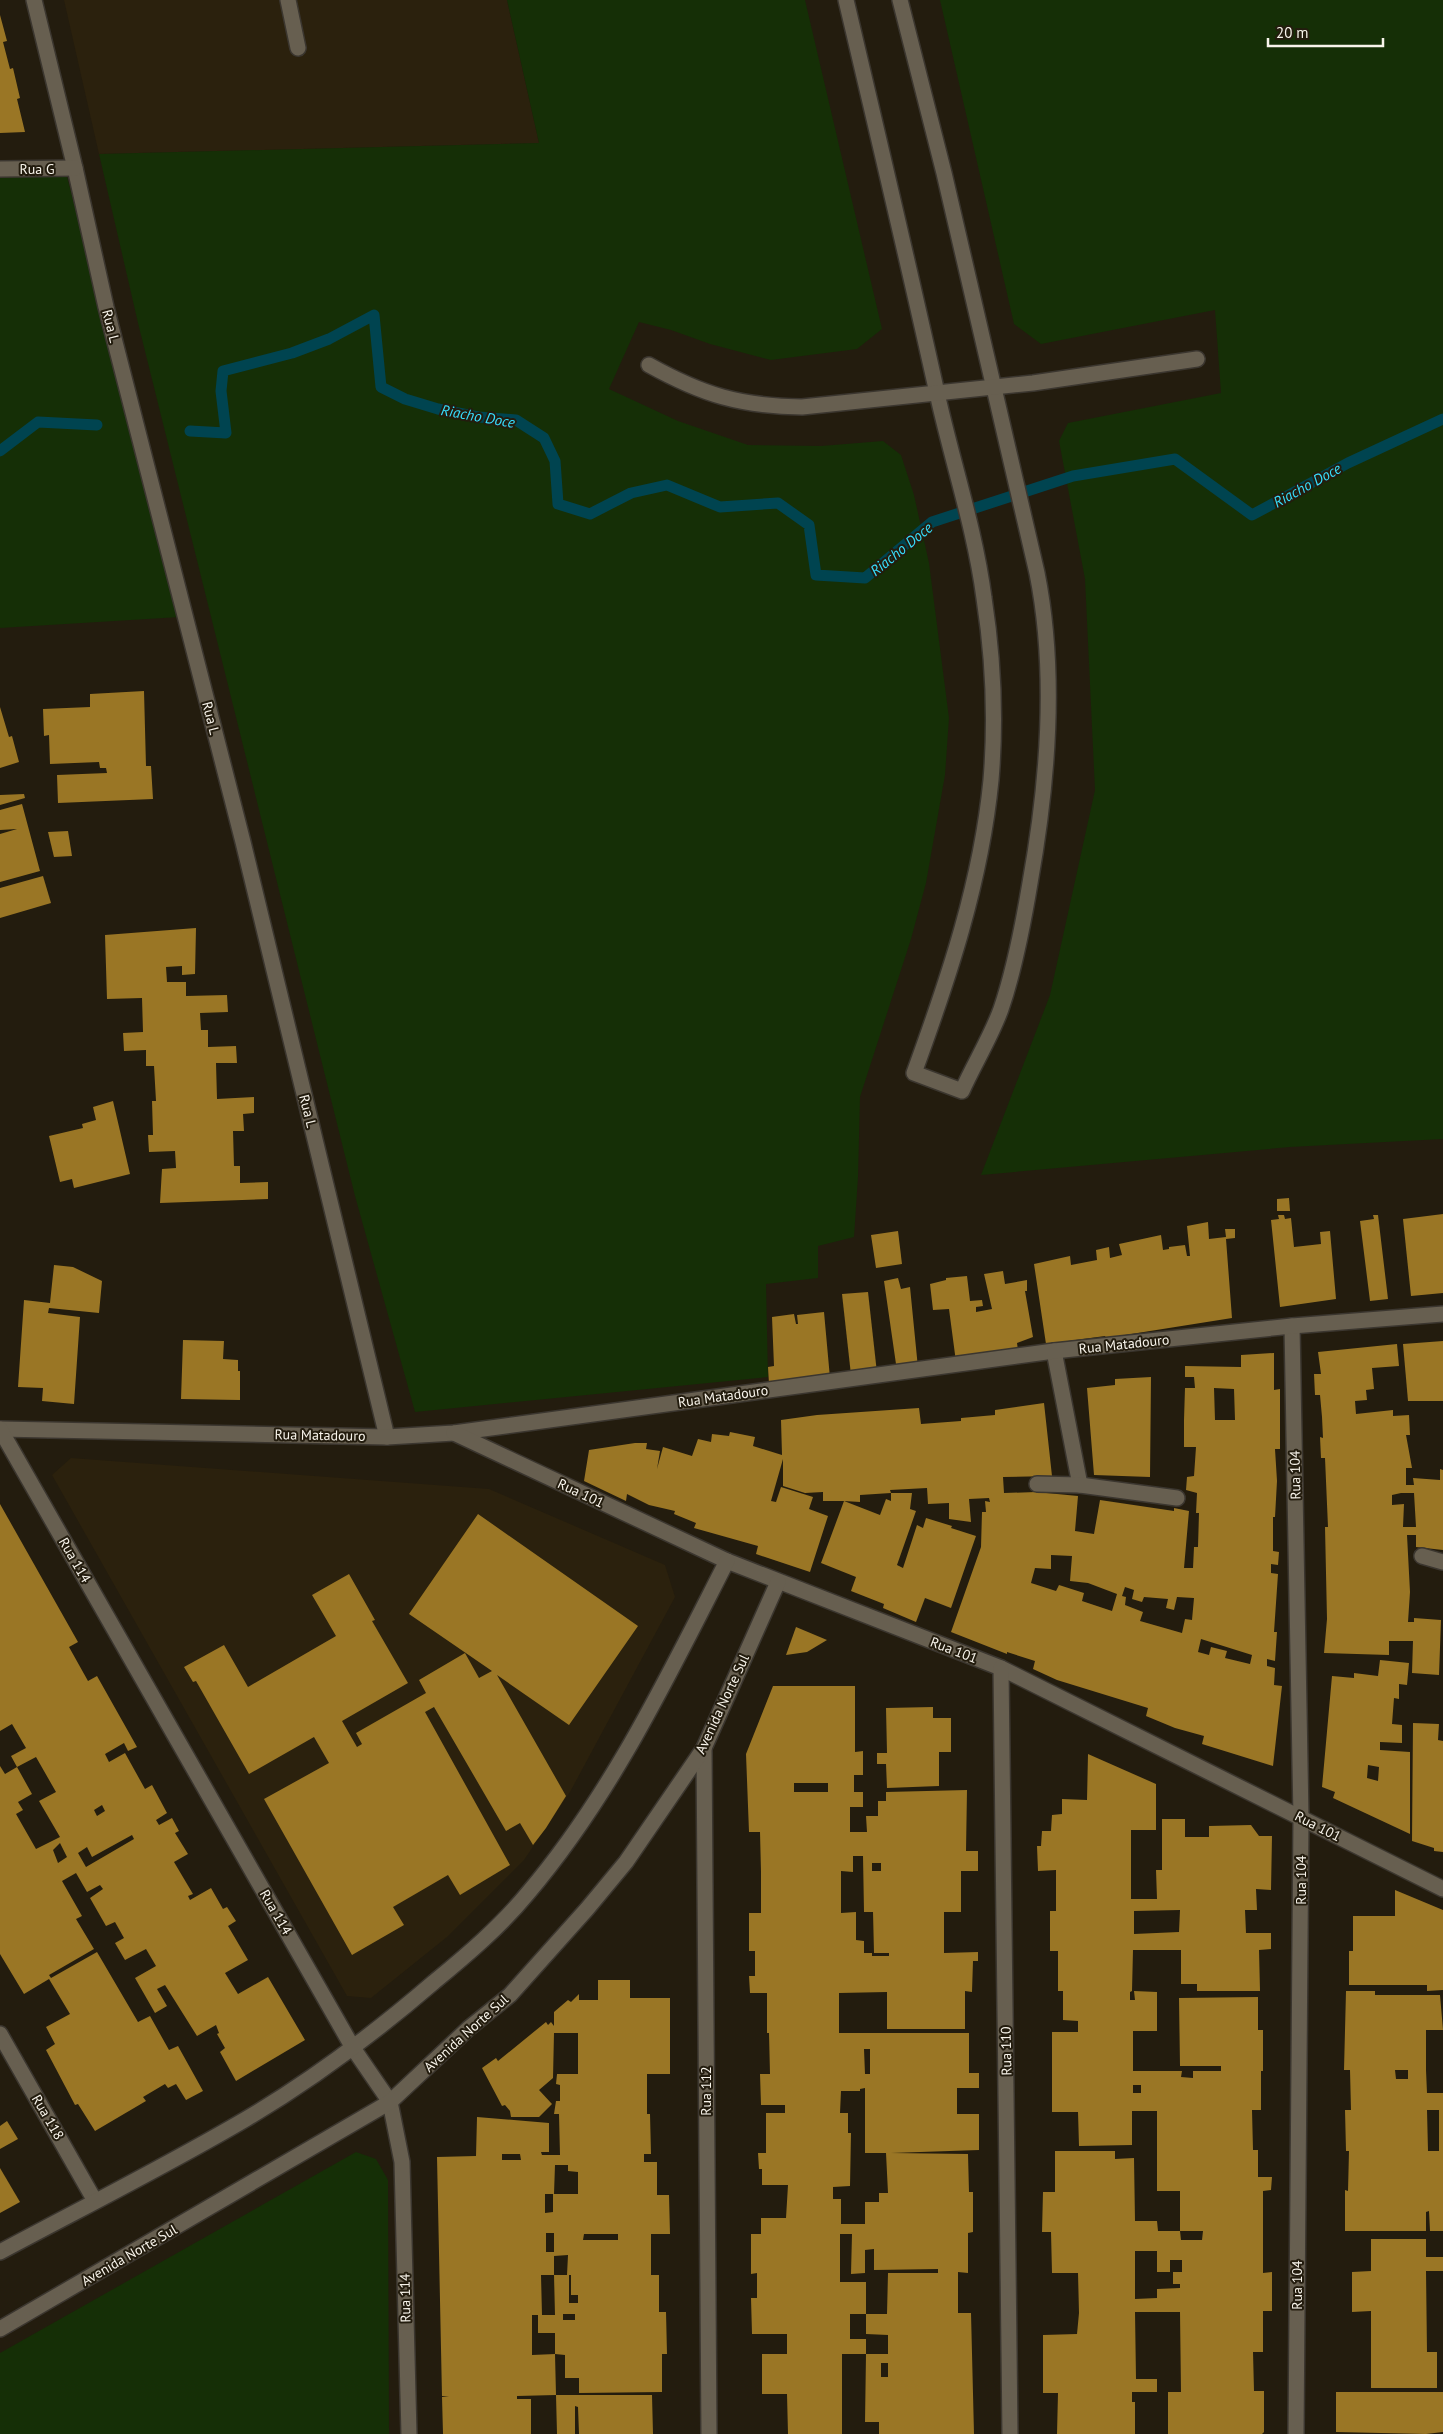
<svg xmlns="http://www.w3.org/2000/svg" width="1443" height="2434" font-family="'PT Sans',sans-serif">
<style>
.built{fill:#2b210d}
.green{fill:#152f06}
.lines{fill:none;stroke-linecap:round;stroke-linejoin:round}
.stream{stroke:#004450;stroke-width:11}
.building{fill:#9a7625;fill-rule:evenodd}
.lane-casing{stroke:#3b362f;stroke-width:18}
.street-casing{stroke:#3b362f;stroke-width:18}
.lane{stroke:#675f50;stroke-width:15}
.street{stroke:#675f50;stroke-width:15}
.labels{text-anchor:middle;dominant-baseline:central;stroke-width:4;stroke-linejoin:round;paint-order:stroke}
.street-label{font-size:14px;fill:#f8f4eb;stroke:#231c0e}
.water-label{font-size:15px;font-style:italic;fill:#37defd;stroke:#231c0e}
</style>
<rect width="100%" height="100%" fill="#231c0e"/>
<!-- built -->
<g class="built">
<path d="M64 0H507L539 143 99 154Z"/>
<path d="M71 1458 489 1489 665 1565 675 1597 570 1792 524 1860 447 1937 371 1998 347 1996 52 1475Z"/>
</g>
<!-- green -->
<g class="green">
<path d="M507 0H805L882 329 857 349 771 360 710 344 671 330 639 322 609 389 678 421 748 445 821 446 883 441 901 455 914 495 929 563 949 718 945 775 926 883 911 939 860 1097 858 1177 854 1237 818 1246V1278L766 1284 768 1377 415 1412 355 1196 138 323 99 154 539 143Z"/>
<path d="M940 0H1443V1139L1290 1147 981 1175 1050 995 1095 790 1085 579 1059 441 1068 423 1221 393 1215 310 1041 344 1014 324Z"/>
<path d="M63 161 180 617 0 628V164Z"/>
<path d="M356 2152 376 2159 388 2180 389 2434H0V2353Z"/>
</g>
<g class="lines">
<!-- stream -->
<g class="stream">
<path d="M190 431 226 433 221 391 223 371 292 353 329 339 374 315 381 387 405 399 438 409 478 417 516 420 544 438 555 461 558 504 590 514 631 493 667 485 720 507 778 503 809 525 816 575 865 578 932 522 1073 476 1175 459 1252 515 1348 463 1443 419"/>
<path d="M0 451 38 422 97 425"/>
</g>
</g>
<!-- building -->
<g class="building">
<path d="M0 15 7 41 3 42 10 69 13 68 20 98 17 99 25 132 0 133Z"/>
<path d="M144 691 146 766H151L153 799 58 803 57 775 107 773 106 768H100L99 762 50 764 49 735 44 736 43 709 90 707V694Z"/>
<path d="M0 707 9 737 12 736 19 762 0 768Z"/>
<path d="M24 794 25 798 0 805V795Z"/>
<path d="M22 804 40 871 0 882V834L17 829 0 830V810Z"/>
<path d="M68 831 72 856 54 857 48 832Z"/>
<path d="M43 876 51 903 0 918V888Z"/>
<path d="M196 928 195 974 182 975V966L166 967 167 982H186V996L227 995 228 1012 200 1013 201 1030H208V1047L236 1046 237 1063H216L217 1099 254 1097V1113L243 1114 244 1131H233L234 1166H240V1183L268 1182V1199L160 1203 162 1169 176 1168 175 1151 149 1152 148 1135H153L152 1101H156L154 1066H146V1050L124 1051 123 1033 143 1032 142 998 107 999 105 935Z"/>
<path d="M113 1101 130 1174 74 1188 72 1179 60 1182 49 1136 83 1128 82 1124 96 1120 93 1107Z"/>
<path d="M1289 1198 1290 1211H1277V1199Z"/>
<path d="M1443 1214V1293L1411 1296 1403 1219Z"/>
<path d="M1278 1215H1284L1285 1219 1291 1218 1294 1247 1321 1244 1320 1232 1330 1231 1336 1299 1280 1307 1271 1220 1279 1219Z"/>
<path d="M1373 1215H1378L1388 1299 1370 1301 1360 1221 1374 1219Z"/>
<path d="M1208 1222 1209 1239 1226 1237 1225 1229H1235V1238L1226 1239 1232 1318 1106 1338 1105 1336 1046 1344 1034 1264 1070 1256 1071 1265 1097 1260 1096 1250 1109 1247 1110 1258 1122 1255 1119 1244 1161 1235 1163 1250 1169 1249V1247L1185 1245 1187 1256H1190L1187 1226Z"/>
<path d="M898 1231 902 1264 876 1268 871 1235Z"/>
<path d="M54 1265 73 1267 102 1281 99 1313 49 1308 48 1313 80 1317 74 1404 42 1401 43 1388 18 1387 24 1300 50 1303Z"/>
<path d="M1003 1271 1005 1284 1027 1280V1291H1025L1033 1337 1017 1343 1018 1350 956 1362 949 1309 933 1310 930 1284 946 1280V1278L967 1276 970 1301 982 1300 983 1306 976 1307V1312L992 1309 984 1274Z"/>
<path d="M898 1278 901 1289 910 1287 918 1368 897 1371 884 1281Z"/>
<path d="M868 1292 877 1373 851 1375 842 1294Z"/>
<path d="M824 1312 830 1378 769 1384 768 1367 774 1366 772 1317 794 1314 796 1324H798L797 1315Z"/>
<path d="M183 1340 224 1341 223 1359 238 1360V1371H240V1400L181 1399Z"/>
<path d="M1443 1341V1401H1408L1403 1344Z"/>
<path d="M1397 1344 1399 1366 1372 1368 1374 1389 1366 1390 1367 1400 1355 1401 1356 1414 1393 1410V1416L1409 1415 1410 1435H1406L1412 1468H1406V1485H1414L1413 1478 1440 1480V1469L1443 1470V1550L1416 1547V1535H1407L1410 1592 1408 1622H1414V1618L1441 1620 1439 1675 1412 1673 1413 1641H1389V1655L1324 1653 1327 1619 1325 1527H1328L1325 1458H1321L1320 1437 1323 1438 1322 1417 1320 1395H1315L1314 1374H1321L1318 1352ZM1401 1493H1414L1416 1527H1403L1404 1504 1392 1505V1495Z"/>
<path d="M1274 1353V1390L1280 1389V1449H1275L1277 1481 1275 1517H1273V1551L1279 1552 1278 1565 1271 1564V1573L1278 1574 1274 1632H1277L1275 1661 1267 1659V1666L1275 1668 1274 1685 1282 1686 1273 1766 1202 1744 1204 1736 1175 1728 1146 1716 1148 1708 1057 1680 1033 1669 1035 1661 1007 1652V1654L951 1632 981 1547 982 1512H986L985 1501 990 1502 989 1498 969 1499 971 1522 949 1519V1503L928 1504 927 1488 890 1490 891 1493H912L910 1509 916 1511 897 1565 903 1568 917 1525 923 1528 926 1518 952 1526 951 1528 976 1536 951 1608 925 1598 916 1622 883 1608 884 1604 851 1591 856 1577 821 1563 844 1501H823V1492L805 1493 783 1486V1459L771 1501 776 1502 781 1487 813 1497 809 1509 828 1516 810 1572 756 1554 758 1546 694 1528 696 1523 674 1514 675 1511 649 1505 627 1494 626 1501 584 1481 589 1450 635 1443H647L646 1449 660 1451 657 1469 663 1447 692 1456 698 1439 711 1442 712 1434 729 1436 730 1432 755 1437 753 1446 782 1455 781 1420 817 1415 919 1408 921 1424 961 1421V1418L995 1415V1410L1044 1403 1052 1476 1003 1477 1004 1493 1036 1492 1078 1496 1075 1531 1094 1534 1100 1500 1174 1511V1508L1189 1511 1184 1568H1193L1194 1547H1198L1199 1513H1196L1197 1493 1186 1490 1187 1477 1194 1476 1196 1447H1184V1420L1185 1388H1195L1194 1377H1185V1366L1241 1367V1355ZM1214 1388 1234 1389 1235 1420H1215ZM891 1493V1501L886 1499 880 1515 844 1501 860 1502V1495ZM1051 1555 1072 1556 1070 1581 1088 1583 1117 1594 1112 1611 1082 1601 1084 1593 1059 1585 1056 1591 1031 1583 1035 1568 1051 1569ZM1125 1587 1134 1590 1132 1599 1142 1602 1144 1597 1168 1599 1166 1608 1174 1610 1177 1597 1194 1598 1192 1620 1185 1619 1182 1633 1140 1621 1143 1612 1125 1605 1126 1597 1122 1596ZM1201 1639 1252 1655 1250 1664 1225 1658 1227 1651 1211 1647 1209 1655 1198 1652Z"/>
<path d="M1151 1377 1150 1477 1094 1475 1087 1388 1115 1385V1379Z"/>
<path d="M0 1504 78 1642 69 1647 88 1681 97 1676 137 1747 128 1751 124 1743 105 1754 109 1762 125 1753 145 1789 152 1785 167 1813 156 1820 159 1825 172 1818 179 1831 175 1833 188 1854 174 1862 193 1894 188 1896 190 1900 211 1888 223 1909 227 1907 236 1921 228 1926 248 1960 225 1973 238 1994 268 1977 305 2040 236 2081 220 2052 225 2048 217 2034 219 2033 216 2025 197 2036 165 1985 157 1989 167 2006 155 2013 135 1978 156 1966 146 1949 125 1960 115 1943 124 1938 115 1922 106 1926 90 1898 103 1889 100 1885 87 1892 76 1873 62 1881 82 1916 76 1919 94 1949 49 1975 51 1978 97 1952 138 2022 150 2016 169 2050 178 2046 203 2091 186 2100 176 2084 168 2088 165 2084 143 2097 146 2101 95 2131 78 2104 75 2105 46 2050 55 2044 46 2027 70 2014 49 1979 24 1994 0 1954V1766L5 1774 17 1767 32 1794 18 1802 23 1810 16 1814 36 1849 60 1837 39 1801 56 1792 36 1757 17 1767 11 1756 26 1748 12 1724 0 1731ZM102 1805 105 1811 97 1816 94 1810ZM132 1835 134 1839 86 1867 78 1853 87 1847 92 1857ZM60 1843 67 1857 58 1863 53 1850Z"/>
<path d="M478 1514 638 1626 569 1725 497 1675 566 1796 546 1828 533 1845 520 1823 506 1831 434 1707 425 1712 510 1865 460 1895 448 1875 393 1907 404 1925 352 1955 264 1799 329 1763 314 1737 249 1774 196 1681 193 1682 184 1667 224 1645 248 1687 336 1636 312 1595 349 1574 375 1620 372 1621 408 1683 342 1721 357 1747 362 1744 356 1733 426 1693 419 1680 465 1653 479 1678 492 1671 409 1614Z"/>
<path d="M796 1627 827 1640 807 1652 786 1655Z"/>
<path d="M1380 1660 1409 1663 1407 1685 1399 1684V1699L1394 1698 1392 1724 1402 1725V1743L1380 1742V1750L1410 1752V1834L1333 1798 1335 1792 1322 1787 1332 1676 1354 1678V1673L1378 1676ZM1368 1765 1379 1767 1378 1781 1367 1778Z"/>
<path d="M773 1686H855V1752L863 1751V1775H854V1792H863V1807H850V1832H867L866 1816H878V1801H886V1792L967 1790 966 1851H978V1871H961V1912H944V1953L978 1952V1961H973L972 1992 965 1991V2029H887V1992L839 1993V2033H969V2073H979V2088H957V2114H979V2150L891 2153 968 2154 969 2192H973V2232L968 2233V2273L958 2272V2313H971L974 2434H879V2422H865L866 2354H888V2335L866 2334V2314H850V2339H866V2354H842V2434H788L787 2394H762V2354H787V2334H752L751 2298H757V2273L751 2274V2234H761V2218H786L788 2185H762V2169H759L758 2153H766V2113H785V2105H761L760 2074H770L769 2033H767V1993H750L749 1976H755V1951H749V1913H761V1872L760 1832H749L746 1754ZM794 1783H828V1792H794ZM853 1856H863L864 1912H873L874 1953H889V1956H872V1953H864V1941L856 1940V1912L841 1913V1871L853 1872ZM872 1863H881V1871H872ZM864 2049H870V2074H865ZM865 2088V2153H886L888 2193H879V2202H865V2224H841V2199H833V2187L850 2186 851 2133H848V2113H840L841 2091H860V2089ZM840 2234H852L851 2274 865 2273V2250L874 2249V2270L938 2269V2273H888L887 2314H866V2282H840ZM881 2363H888V2377H881Z"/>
<path d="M933 1707V1718H951V1752H939V1786L887 1788 886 1764H877V1753H887L886 1708Z"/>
<path d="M1413 1723 1439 1724 1438 1740 1443 1741V1852L1434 1851V1848L1412 1841Z"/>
<path d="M1088 1754 1156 1784V1830H1131V1899H1157L1156 1870H1162V1819H1185V1837H1209V1826L1251 1825 1259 1836H1272L1271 1890 1256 1889 1257 1910H1245L1246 1933H1271V1949L1259 1950 1260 1991H1197V1984H1181V1950H1133L1132 1991 1130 1992V2000H1135L1134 1991 1157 1992V2031H1133V2071H1182L1181 2077 1193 2078V2071H1221V2066H1180L1179 1998 1258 1997V2030H1263V2071H1261V2110H1252L1253 2150H1258V2177H1272L1271 2190 1263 2191V2273L1272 2272V2311H1263V2352H1253L1254 2391H1264V2432L1262 2434H1168V2392H1181L1180 2312H1135L1136 2379H1157V2392H1132V2402H1135V2434H1057L1058 2393H1043V2335L1077 2334 1079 2313 1078 2273H1052L1051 2232H1042L1043 2192H1055V2151H1115V2159L1134 2158 1135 2221H1157L1158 2231H1180L1181 2240H1202L1203 2231H1180V2191H1157V2111H1132V2145L1079 2146 1078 2112H1052V2032H1078V2021L1063 2020V1991H1058V1951H1050V1911H1056V1870L1038 1871 1037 1846H1041L1042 1831H1051L1052 1815 1062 1814V1799L1087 1800ZM1180 1910 1179 1932 1134 1934V1911ZM1133 2085H1141V2093H1133ZM1135 2251H1157V2272H1170V2260H1182V2272H1173V2284H1180V2288L1157 2289V2298L1135 2299Z"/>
<path d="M1395 1890 1443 1910V1990L1427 1991V1985H1349V1951H1353V1916H1395Z"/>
<path d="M598 1980H630V1998H670V2074H647V2114H650L651 2154H644V2162H657V2195H669L670 2234H651V2275H659V2312H666L667 2354H662V2392L579 2393V2378H565V2355L555 2354V2333H538V2315H532V2355L555 2354 556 2395 517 2396V2399H531V2434H443L442 2397 449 2396H442L437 2157 476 2156 477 2117 549 2123V2152H541L542 2155H560L559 2114H554L556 2101H560V2085L556 2084 557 2074H578V2033H554L553 2078 539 2090 552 2104 539 2117H511L510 2111 505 2105 502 2106 482 2068 496 2058 498 2061 546 2022 548 2025 551 2022 554 2026V2012L568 2000 571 2002 579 1994V2000H598ZM502 2154H520L521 2160H502ZM555 2165H568V2171L578 2172V2194H554ZM545 2194H553V2212L545 2213ZM546 2233H554V2252H546ZM584 2234H618V2240H583ZM568 2255 567 2275H554L555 2315H542L541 2275H554V2256ZM569 2275H571V2295H578V2303H569ZM563 2314H575V2320H563Z"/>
<path d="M1346 1991H1375V1995H1440L1443 2030H1426V2070L1427 2093H1443V2231H1430L1429 2211 1426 2212V2231H1345V2190L1348 2191 1349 2151H1346L1345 2110H1351L1350 2070H1344ZM1395 2070H1408V2079H1396ZM1427 2110H1439V2151H1428Z"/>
<path d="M7 2121 18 2139 0 2149V2126Z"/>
<path d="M0 2168 20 2202 0 2213Z"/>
<path d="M1371 2239H1426V2257H1443V2271H1426L1427 2352H1437V2388H1371V2311L1352 2312V2272L1371 2271Z"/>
<path d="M1336 2392H1443V2432L1426 2434 1336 2432Z"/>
<path d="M556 2395H652L653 2434H579L578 2407 575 2406V2434H557Z"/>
</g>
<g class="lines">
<defs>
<g id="lane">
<path d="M288 0 298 48"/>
<path d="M1054 1351 1080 1485"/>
<path d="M1037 1484 1080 1485 1177 1498"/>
<path d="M1422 1556 1443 1562"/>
</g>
<g id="street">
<path d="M34 0 75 168 106 307 243 842 387 1437"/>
<path d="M846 0C877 131 908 262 937 393 952 461 975 529 984 598 993 656 996 720 991 780 981 882 949 977 914 1073L962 1091C974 1064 991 1037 1001 1009 1015 968 1023 925 1030 883 1048 783 1057 673 1037 573L944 173 900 0"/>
<path d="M0 169 75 168"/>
<path d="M649 365C703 395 740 406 802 407L1033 383 1197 359"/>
<path d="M1292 1326 1301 1818 1296 2434"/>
<path d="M0 1429 387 1437 454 1433 1054 1351 1292 1326 1443 1314"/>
<path d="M0 1429 353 2048 390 2102 402 2162 409 2434"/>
<path d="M454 1433 727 1561 1001 1668 1443 1889"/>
<path d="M1001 1668 1010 2434"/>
<path d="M704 1748 709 2434"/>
<path d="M0 2034 95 2201"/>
<path d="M0 2252C82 2208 166 2166 246 2119 312 2080 376 2032 434 1982 467 1955 501 1926 528 1893 612 1794 668 1676 727 1561"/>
<path d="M0 2329 390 2102 469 2028 510 1995 587 1909 626 1862 704 1748 778 1582"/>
</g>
</defs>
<!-- lane casing -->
<use href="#lane" class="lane-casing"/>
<!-- street casing -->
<use href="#street" class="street-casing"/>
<!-- lane -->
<use href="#lane" class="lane"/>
<!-- street -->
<use href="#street" class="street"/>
</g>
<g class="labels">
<!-- street labels -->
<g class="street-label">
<text x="37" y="169">Rua G</text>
<text transform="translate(111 326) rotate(76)">Rua L</text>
<text transform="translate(211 718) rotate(76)">Rua L</text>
<text transform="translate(308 1111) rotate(76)">Rua L</text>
<text transform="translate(1124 1344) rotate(-6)">Rua Matadouro</text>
<text transform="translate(723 1396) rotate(-8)">Rua Matadouro</text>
<text transform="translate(320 1435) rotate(1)">Rua Matadouro</text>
<text transform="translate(1295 1475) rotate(-91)">Rua 104</text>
<text transform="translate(581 1493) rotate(25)">Rua 101</text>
<text transform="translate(75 1560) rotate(60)">Rua 114</text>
<text transform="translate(954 1650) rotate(21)">Rua 101</text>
<text transform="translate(722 1704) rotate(-65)">Avenida Norte Sul</text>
<text transform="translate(1318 1826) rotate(27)">Rua 101</text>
<text transform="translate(1301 1880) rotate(-90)">Rua 104</text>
<text transform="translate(276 1912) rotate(60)">Rua 114</text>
<text transform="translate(466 2033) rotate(-42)">Avenida Norte Sul</text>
<text transform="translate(1006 2051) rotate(-91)">Rua 110</text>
<text transform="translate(706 2091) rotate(-90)">Rua 112</text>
<text transform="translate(48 2117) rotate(60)">Rua 118</text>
<text transform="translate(129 2255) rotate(-30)">Avenida Norte Sul</text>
<text transform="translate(1297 2285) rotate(-90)">Rua 104</text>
<text transform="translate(405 2298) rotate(-91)">Rua 114</text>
</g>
<!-- water labels -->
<g class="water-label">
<text transform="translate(478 416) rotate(10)">Riacho Doce</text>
<text transform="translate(1307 485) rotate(-29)">Riacho Doce</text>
<text transform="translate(901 549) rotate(-39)">Riacho Doce</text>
</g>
</g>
<!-- scale -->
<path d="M1268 38v8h115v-8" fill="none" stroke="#f8f4eb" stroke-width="2.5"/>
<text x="1276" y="38" font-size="15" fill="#f8f4eb" stroke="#231c0e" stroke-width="4" paint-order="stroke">20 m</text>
</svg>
